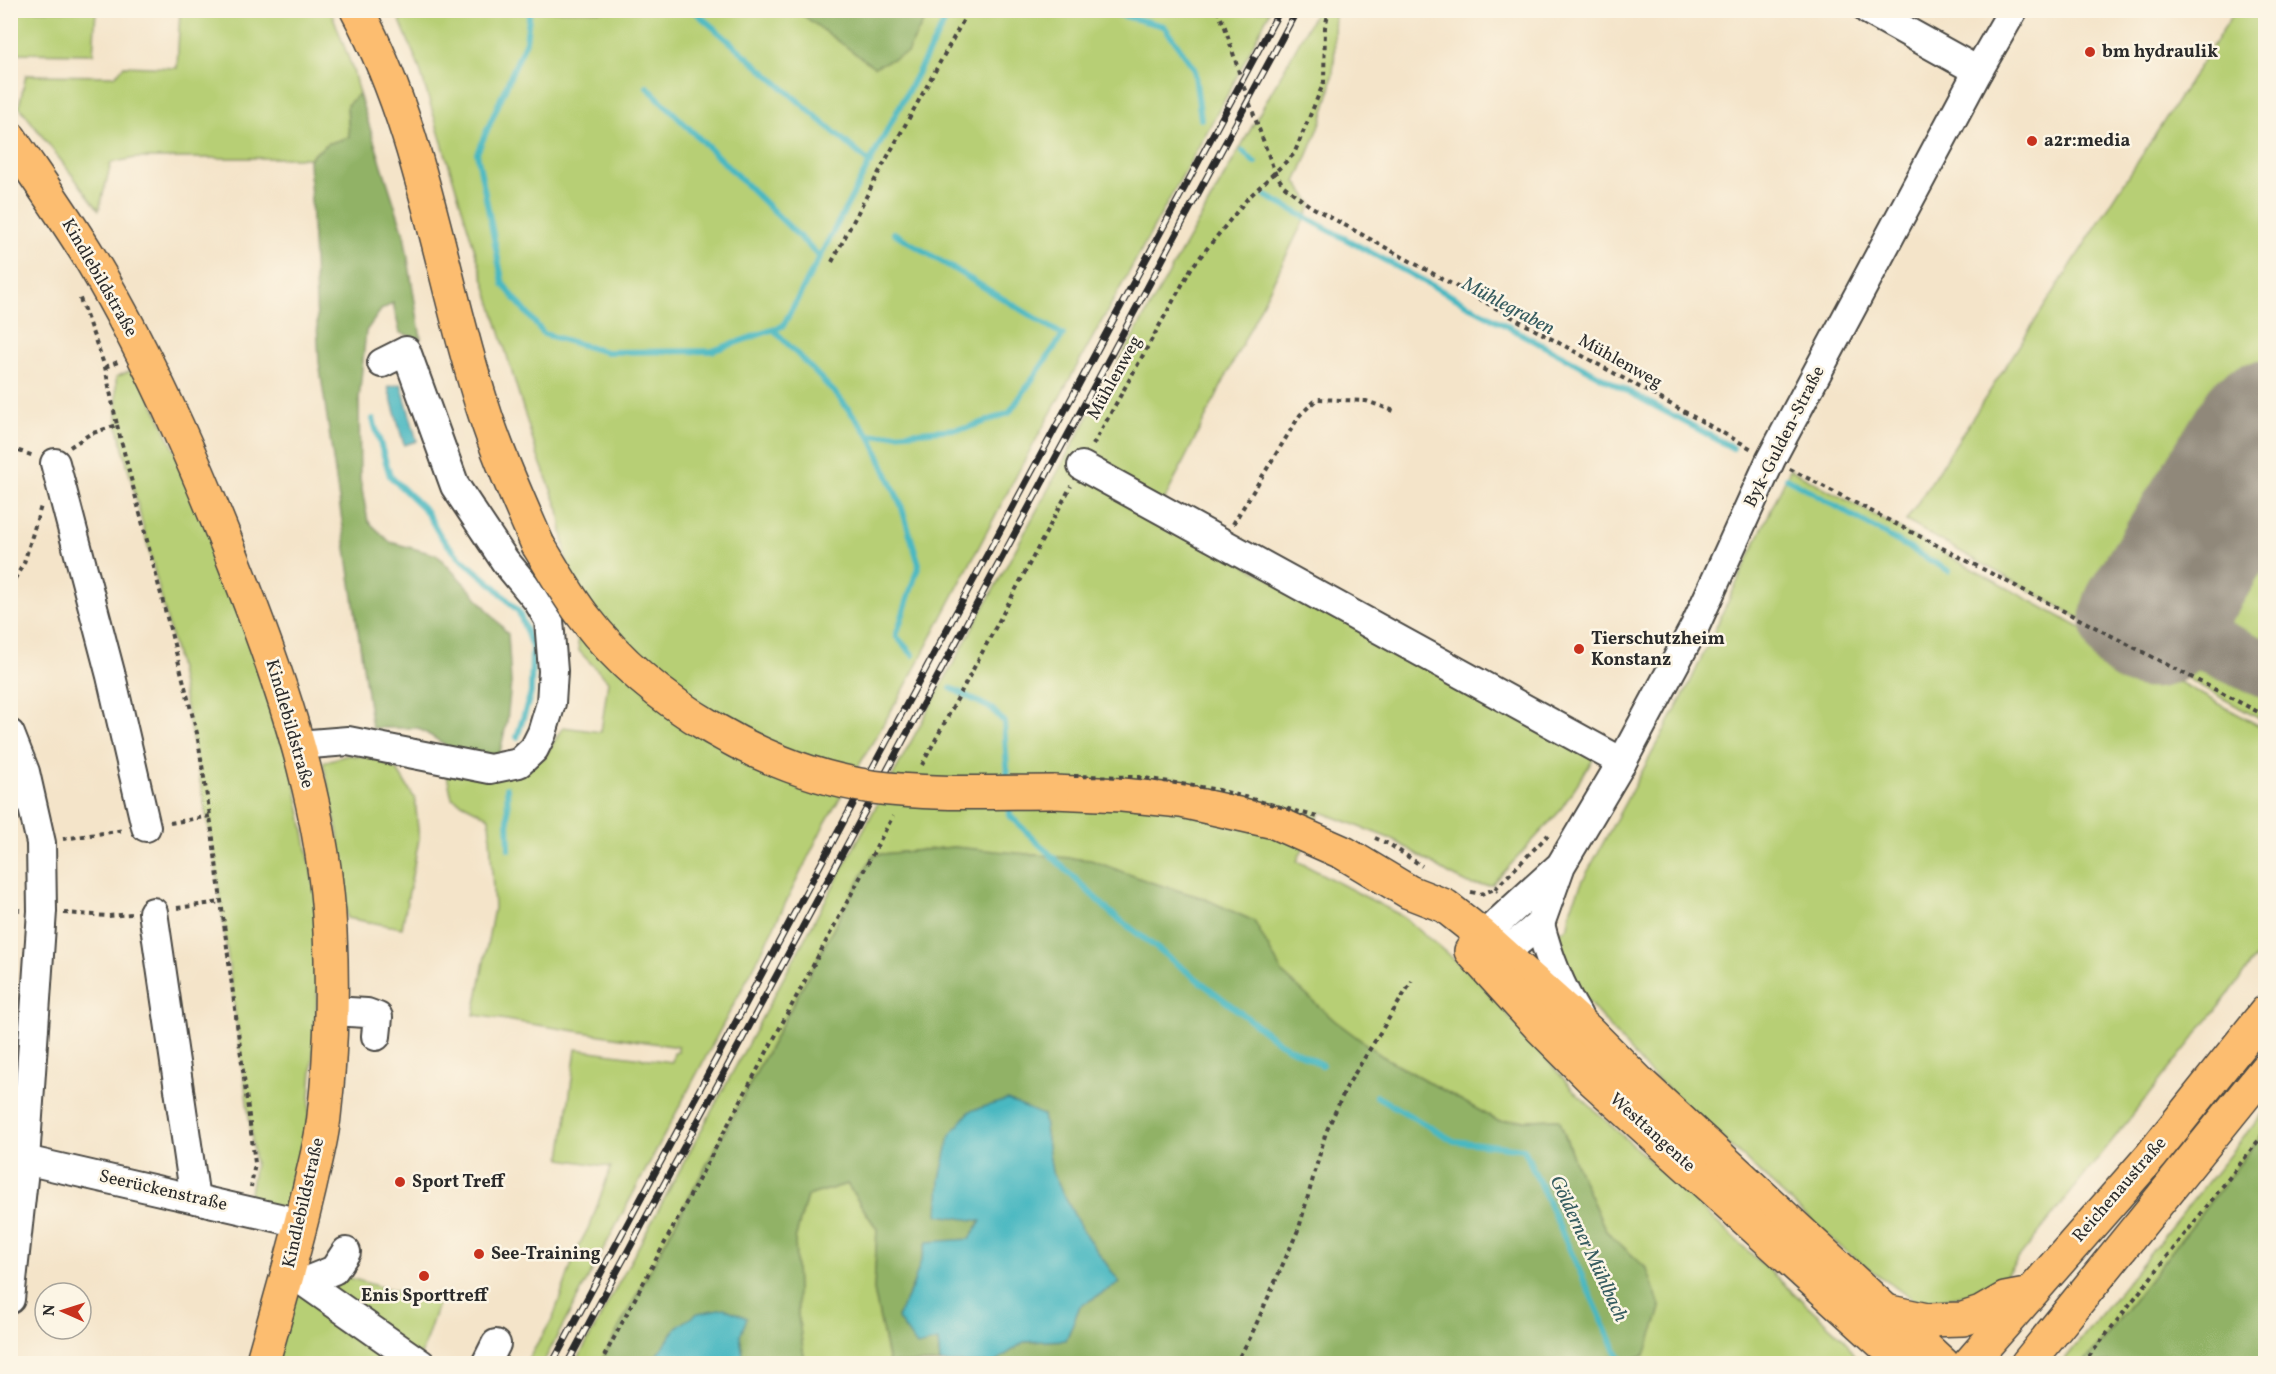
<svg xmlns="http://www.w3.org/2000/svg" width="2276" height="1374" font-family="Vollkorn,serif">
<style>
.green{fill:#b7cf74;stroke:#717d50;stroke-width:1.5}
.forest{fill:#91b266;stroke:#5e6e48;stroke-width:1.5}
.water{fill:#49b8c1;stroke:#3a7276;stroke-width:1.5}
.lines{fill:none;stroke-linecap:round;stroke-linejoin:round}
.stream{stroke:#49b8c1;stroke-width:6}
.taxiway{stroke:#90887a;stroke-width:57}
.runway{stroke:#90887a;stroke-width:141}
.minor-casing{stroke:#494743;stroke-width:32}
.major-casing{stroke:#494743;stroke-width:36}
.path{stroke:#494743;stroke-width:4;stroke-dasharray:4.5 4.5;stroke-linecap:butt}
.minor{stroke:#fff;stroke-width:28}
.major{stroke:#fcbd6f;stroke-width:33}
.rail-casing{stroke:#2b2b2b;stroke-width:7}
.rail{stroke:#fcf5e5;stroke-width:4.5;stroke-dasharray:14;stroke-linecap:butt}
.major-bridge-casing{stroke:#494743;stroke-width:36;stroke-linecap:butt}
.path-bridge{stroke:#494743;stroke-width:4;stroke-dasharray:4.5 4.5;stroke-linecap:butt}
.major-bridge{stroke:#fcbd6f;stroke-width:33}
.poi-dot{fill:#c8321e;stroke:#fcf5e5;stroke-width:2}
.labels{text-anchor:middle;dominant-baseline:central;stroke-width:5;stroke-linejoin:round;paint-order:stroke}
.poi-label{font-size:18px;font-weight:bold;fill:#2b2b2b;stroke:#fcf5e5;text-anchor:start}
.street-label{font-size:18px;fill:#2b2b2b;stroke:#fcf5e5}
.water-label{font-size:20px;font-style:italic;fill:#365c60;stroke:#fcf5e5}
</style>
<rect width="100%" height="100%" fill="#fcf5e5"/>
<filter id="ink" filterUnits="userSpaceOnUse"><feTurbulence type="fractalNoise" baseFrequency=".0167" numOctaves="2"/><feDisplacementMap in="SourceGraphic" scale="12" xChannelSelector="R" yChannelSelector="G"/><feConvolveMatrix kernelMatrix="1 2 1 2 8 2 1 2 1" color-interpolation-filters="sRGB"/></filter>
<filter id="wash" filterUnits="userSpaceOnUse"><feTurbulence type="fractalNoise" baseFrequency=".008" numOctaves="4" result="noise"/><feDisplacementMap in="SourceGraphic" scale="24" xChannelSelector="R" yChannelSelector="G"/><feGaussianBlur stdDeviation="1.35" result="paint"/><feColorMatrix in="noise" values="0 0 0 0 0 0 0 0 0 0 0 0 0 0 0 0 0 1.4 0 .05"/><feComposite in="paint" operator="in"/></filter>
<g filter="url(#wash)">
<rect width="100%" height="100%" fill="#f4e4c9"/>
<!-- green -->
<g class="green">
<path d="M11 10 96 11 93 54 11 53Z"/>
<path d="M180 10 331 11 353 70 359 94 347 105 349 137 327 144 309 158H135L111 163 99 210 19 106 26 75 115 76 124 66 177 68Z"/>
<path d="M396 11H799L907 53 929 11H1270L1230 90 1022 465 904 689 824 825 760 955 543 1363H526L553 1318 577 1249 591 1223 611 1167 561 1159 576 1049 672 1062 674 1053 678 1052V1047L474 1015 494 908 489 817 452 798 446 771 544 758 563 727 601 732 608 681 579 651 559 510 537 454 419 67Z"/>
<path d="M1316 11H1336C1332 27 1336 45 1334 62 1331 105 1313 143 1296 182L1312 204 1156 517 1596 755 1559 812 1492 885H1471L1449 874 1394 840 1321 812 1297 861 1402 916 1475 977 1576 1093 1845 1340 1858 1363H1619L1645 1355 1647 1269 1606 1231 1575 1163 1559 1119 1498 1121 1382 1056 1335 1021 1283 974 1254 921 1203 898 1150 882 1007 853 954 847 873 855 600 1363 575 1364C738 1064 898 763 1062 464 1145 312 1234 163 1316 11Z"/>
<path d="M2235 11H2266L2265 722 1906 521Z"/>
<path d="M137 368 274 667 322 930 301 1223 247 1211 255 1163 215 861 177 659 117 425 116 377Z"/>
<path d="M1790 469 2265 729V945L2232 990 1995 1288 1929 1302 1913 1300 1845 1251 1645 1068 1578 990 1540 924 1563 931 1568 926 1571 908 1583 880 1688 687Z"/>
<path d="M348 755 376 758 398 771 415 799 419 839 402 928 347 918 338 835 323 762Z"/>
<path d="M2265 1111V1131L2103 1340 2083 1363 2061 1364Z"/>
<path d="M847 1184 877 1229 874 1290 889 1363H805L798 1315 795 1239 807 1196Z"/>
<path d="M340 1275 438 1304 419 1361 421 1363 261 1364 287 1277 331 1300Z"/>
</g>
<!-- forest -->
<g class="forest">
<path d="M797 11H929L907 53 874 67Z"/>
<path d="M359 94 404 234 421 339 400 333 393 303 381 310 366 331 359 399 360 479 368 521 390 542 437 555 475 595 508 634 511 683 507 721 499 756 465 757 418 728H372L319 362 309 159 327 144 349 137 347 105Z"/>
<path d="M954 847 1091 860 1150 882 1203 898 1254 921 1283 974 1335 1021 1382 1056 1498 1121 1559 1119 1575 1163 1606 1231 1647 1269 1661 1309 1645 1355 1619 1363H994L1024 1342 1066 1340 1080 1306 1120 1283 1082 1230 1052 1172 1043 1115 970 1239 913 1285 897 1318 938 1341 940 1362 942 1363H889L874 1290 877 1229 847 1184 807 1196 795 1239 798 1315 805 1363H744L740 1336 677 1327 651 1363 600 1364 873 855Z"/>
<path d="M2265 1131V1363H2083L2103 1340Z"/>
</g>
<!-- water -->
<g class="water">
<path d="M401 384 417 441 404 445 388 387Z"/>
<path d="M1007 1100 1043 1115 1052 1172 1082 1230 1120 1283 1080 1306 1066 1340 1024 1342 994 1363H942L940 1362 938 1341 917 1346 897 1318 913 1285 927 1242 970 1239 981 1221 938 1215 940 1179 950 1135 970 1111Z"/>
<path d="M724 1308 747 1318 740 1336 744 1363H651L677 1327 698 1313Z"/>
</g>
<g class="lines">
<!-- stream -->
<g class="stream">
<path d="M530 10 526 41 477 153 503 284 544 334 606 352 712 351 783 326 951 10"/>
<path d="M693 10 870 163"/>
<path d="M1111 10 1117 14 1164 26 1194 68 1201 119"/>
<path d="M647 87 820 257"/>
<path d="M1243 151 1255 163"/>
<path d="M1266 196 1733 448"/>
<path d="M774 330 837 395 870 436 901 505 919 564 896 636 913 655"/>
<path d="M373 419 390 476 426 511 441 537 459 557 493 585 519 612 532 647 531 693 517 737"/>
<path d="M870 436 967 428 1009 413 1063 335 894 233"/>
<path d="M1787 478 1949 571"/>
<path d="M951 688 992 709 1004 722 1008 784"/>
<path d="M507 788 509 849"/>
<path d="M1009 803 1010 816 1111 913 1280 1043 1322 1065"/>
<path d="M1376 1096 1454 1141 1524 1149 1622 1364"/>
</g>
<!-- taxiway -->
<path class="taxiway" d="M2151 618 2266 670"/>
<!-- runway -->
<path class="runway" d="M2151 618 2266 431"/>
</g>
</g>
<g filter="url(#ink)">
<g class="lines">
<defs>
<g id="minor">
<path d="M1868 10 1978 71"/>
<path d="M55 463 111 676 146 827"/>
<path d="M1082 466 1622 762"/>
<path d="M10 734 25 772 41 843 42 911 25 1160 10 1299"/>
<path d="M298 745 348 741 490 769 519 763 534 749 542 733 551 703 553 671 549 620 538 601 505 561 455 486 406 351 382 363"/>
<path d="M1561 865 1483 936 1480 959 1503 954 1540 924 1561 865 1622 762 1695 626 1771 459 1978 71 2013 10"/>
<path d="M153 912 195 1199"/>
<path d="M1540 924C1548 957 1560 986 1578 1016"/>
<path d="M331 1011 367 1013 378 1017 376 1036"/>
<path d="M10 1154 25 1160 301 1223"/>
<path d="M287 1277 304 1282 421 1364"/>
<path d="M304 1282 334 1270 346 1252"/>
<path d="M486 1364 496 1344"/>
</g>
<g id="major">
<path d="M357 10C423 133 440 274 482 405 497 453 518 499 538 545"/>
<path d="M10 138C37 178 65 217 90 258 155 367 205 485 250 603 290 708 325 819 330 932 333 993 331 1055 324 1116 322 1139 315 1163 310 1186 296 1246 279 1305 262 1364"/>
<path d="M1053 792 1122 795 1181 801 1274 822 1344 853 1409 892 1445 906 1483 936 1587 1030 1639 1082 1943 1364"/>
<path d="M1471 951 1540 1027 1594 1081 1905 1364"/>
<path d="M1890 1312 1927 1320 1963 1319 1981 1313 2005 1299 2026 1295"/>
<path d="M1969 1364 2151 1156 2266 1012"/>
<path d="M2027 1364 2266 1069"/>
</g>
</defs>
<!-- minor casing -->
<use href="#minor" class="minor-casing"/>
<!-- major casing -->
<use href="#major" class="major-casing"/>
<!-- path -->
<g class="path">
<path d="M1217 10 1225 27 1242 82 1275 173 1284 186 1310 206 1752 449"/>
<path d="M10 104 17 113"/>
<path d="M832 262 878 174 969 10"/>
<path d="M105 367 118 362"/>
<path d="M117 425 197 733 210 816 255 1163 251 1187"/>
<path d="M1093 445 1192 267 1247 199 1294 154 1324 82 1325 27 1329 10"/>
<path d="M70 447 90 434 117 425 105 367 79 296"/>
<path d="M10 448 34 456"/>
<path d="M1790 469 2266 716"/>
<path d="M1233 524 1300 415 1317 399 1366 401 1397 412"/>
<path d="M10 587 24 563 41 506"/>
<path d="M922 765 1071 486"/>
<path d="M170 823 210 816"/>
<path d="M1375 838 1389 844 1422 866"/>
<path d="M63 839 124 830"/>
<path d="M1495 889 1548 835"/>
<path d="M1471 892 1481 894 1495 889 1498 891"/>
<path d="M177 908 221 902"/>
<path d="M10 909 20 910"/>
<path d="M64 913 109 916 131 914"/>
<path d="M600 1364 893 816"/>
<path d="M1235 1364 1250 1338 1299 1228 1326 1132 1347 1086 1412 981"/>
<path d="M2083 1364 2266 1131"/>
</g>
<!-- minor -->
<use href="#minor" class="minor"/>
<!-- major -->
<use href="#major" class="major"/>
<defs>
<g id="rail">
<path d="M552 1364 1280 10"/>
<path d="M567 1364 1297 10"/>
</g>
</defs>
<!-- rail casing -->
<use href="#rail" class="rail-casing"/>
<!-- rail -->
<use href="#rail" class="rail"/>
<defs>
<path id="major-bridge" d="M538 545C553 569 567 595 585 618 650 703 765 771 872 787 931 795 993 792 1053 792"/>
</defs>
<!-- major-bridge casing -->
<use href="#major-bridge" class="major-bridge-casing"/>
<!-- path-bridge -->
<path class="path-bridge" d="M1074 776 1138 777 1219 790 1321 818"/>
<!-- major-bridge -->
<use href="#major-bridge" class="major-bridge"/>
</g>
</g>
<!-- markers -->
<g class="poi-dot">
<circle cx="2090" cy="52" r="6"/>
<circle cx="2032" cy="141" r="6"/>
<circle cx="1579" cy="649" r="6"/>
<circle cx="400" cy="1182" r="6"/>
<circle cx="479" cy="1254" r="6"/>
<circle cx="424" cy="1276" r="6"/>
</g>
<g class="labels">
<!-- poi labels -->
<g class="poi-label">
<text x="2102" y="52">bm hydraulik</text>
<text x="2044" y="141">a2r:media</text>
<text x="1591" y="639">Tierschutzheim<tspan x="1591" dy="21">Konstanz</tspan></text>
<text x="412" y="1182">Sport Treff</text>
<text x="491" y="1254">See-Training</text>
<text x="424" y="1296" text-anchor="middle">Enis Sporttreff</text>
</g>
<!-- street labels -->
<g class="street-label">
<text transform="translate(99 278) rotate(60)">Kindlebildstraße</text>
<text transform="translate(1620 362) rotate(29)">Mühlenweg</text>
<text transform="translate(1115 378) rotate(-61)">Mühlenweg</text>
<text transform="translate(1785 437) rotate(-63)">Byk-Gulden-Straße</text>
<text transform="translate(289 724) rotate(74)">Kindlebildstraße</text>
<text transform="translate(1652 1133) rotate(42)">Westtangente</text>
<text transform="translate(2120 1190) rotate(-49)">Reichenaustraße</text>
<text transform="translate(163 1191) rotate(13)">Seerückenstraße</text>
<text transform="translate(304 1203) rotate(-77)">Kindlebildstraße</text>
</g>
<!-- water labels -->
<g class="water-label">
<text transform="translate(1508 307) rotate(28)">Mühlegraben</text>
<text transform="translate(1588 1249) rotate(65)">Gölderner Mühlbach</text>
</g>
</g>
<!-- margin -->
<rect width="2276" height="1374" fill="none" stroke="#fcf5e5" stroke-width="36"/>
<!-- north arrow -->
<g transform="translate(63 1311) rotate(273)"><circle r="28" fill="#fcf5e5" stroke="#a8a49b" stroke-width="1.5"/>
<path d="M0-4.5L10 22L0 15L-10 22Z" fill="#c8321e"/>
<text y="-9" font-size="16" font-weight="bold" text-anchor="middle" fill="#2b2b2b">N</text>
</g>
</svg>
